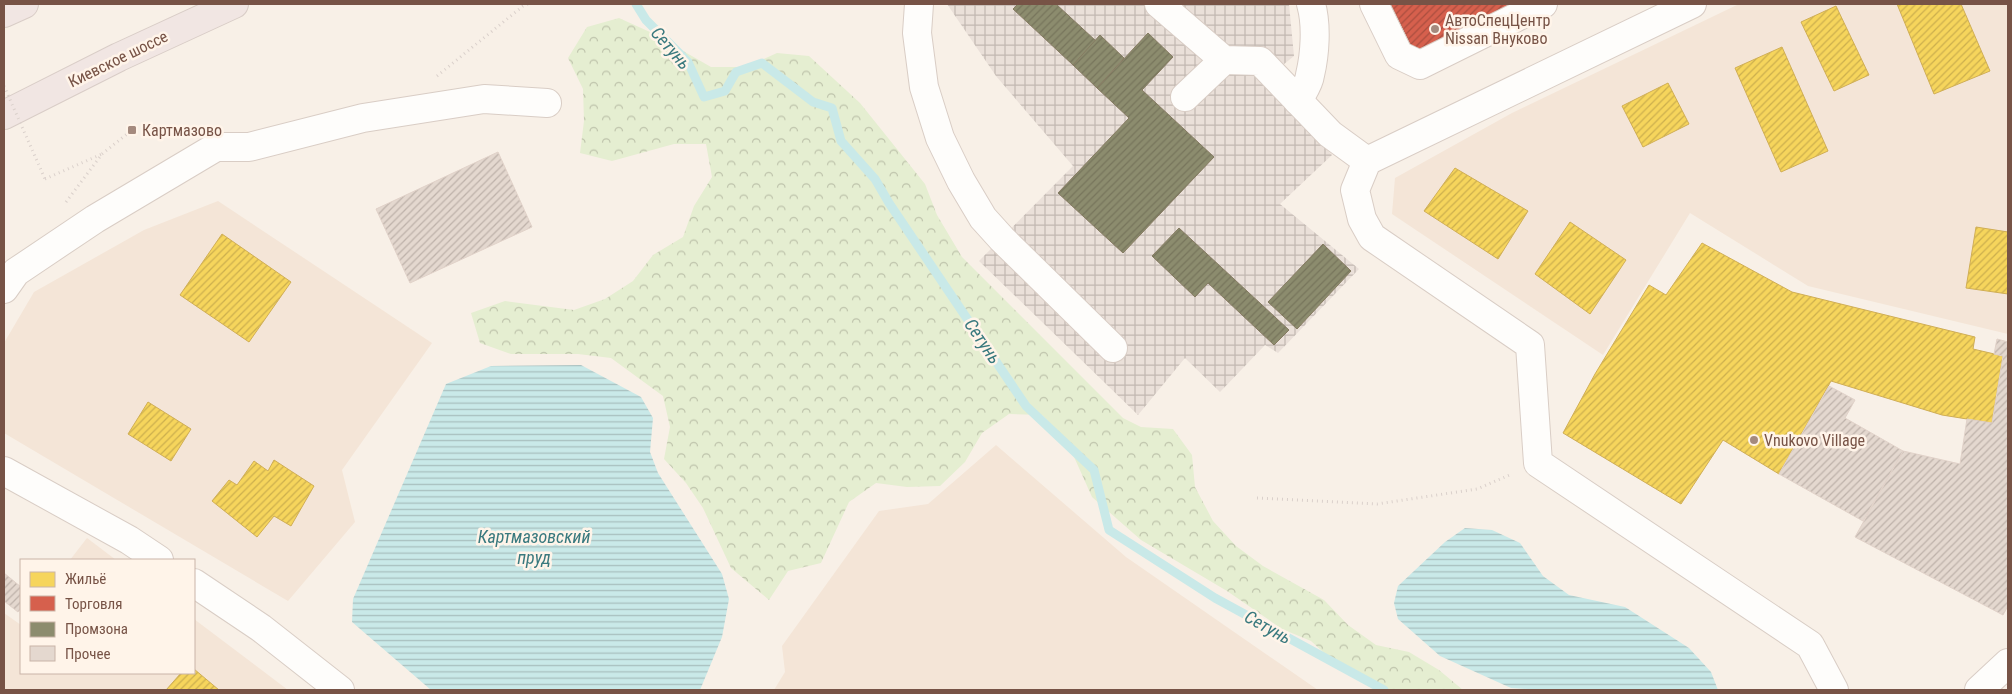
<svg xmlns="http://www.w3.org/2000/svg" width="2012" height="694" font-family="'Roboto Condensed',sans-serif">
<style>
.residential{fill:#f4e5d7}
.industrial{fill:url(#industrial-grid)}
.forest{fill:url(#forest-crowns)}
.water{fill:url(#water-rules)}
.homes{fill:url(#homes-hatch);stroke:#d0ae55}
.shops{fill:url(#shops-hatch);stroke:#ba5c4b}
.industry{fill:url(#industry-hatch);stroke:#867b62}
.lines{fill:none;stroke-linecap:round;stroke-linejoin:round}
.stream{stroke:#c9e9e8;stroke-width:9}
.building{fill:url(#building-hatch);stroke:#e1d2c9}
.minor-casing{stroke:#d9cdc5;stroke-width:30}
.highway-casing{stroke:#d9cdc7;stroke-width:30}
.path{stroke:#dad0cb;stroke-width:3;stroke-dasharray:1 4;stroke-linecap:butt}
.minor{stroke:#fefdfb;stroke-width:28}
.highway{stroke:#f1e6e3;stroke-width:28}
.path-bridge{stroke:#dad0cb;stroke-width:3;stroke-dasharray:1 4;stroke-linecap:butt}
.poi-dot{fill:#a48a7e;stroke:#fff4e9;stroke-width:2}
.labels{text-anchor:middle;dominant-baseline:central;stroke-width:5;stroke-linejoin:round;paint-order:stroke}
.poi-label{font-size:16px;fill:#775346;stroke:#fff4e9;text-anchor:start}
.street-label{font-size:16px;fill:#775346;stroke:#fff4e9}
.water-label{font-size:18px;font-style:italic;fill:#39797e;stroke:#fff4e9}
</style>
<defs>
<pattern id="industrial-grid" width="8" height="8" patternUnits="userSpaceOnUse" patternTransform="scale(1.25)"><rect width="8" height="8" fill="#eae0d9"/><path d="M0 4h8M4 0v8" fill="none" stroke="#c2b8b2"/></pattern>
<pattern id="forest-crowns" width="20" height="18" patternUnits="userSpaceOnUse" patternTransform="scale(1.25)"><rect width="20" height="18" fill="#e5eed1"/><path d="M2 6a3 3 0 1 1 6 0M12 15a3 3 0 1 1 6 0" fill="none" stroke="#bec3ab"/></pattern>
<pattern id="water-rules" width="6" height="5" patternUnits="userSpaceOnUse" patternTransform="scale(1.25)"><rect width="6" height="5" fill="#c9e9e8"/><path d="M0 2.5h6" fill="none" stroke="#a8bfbe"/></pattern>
<pattern id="homes-hatch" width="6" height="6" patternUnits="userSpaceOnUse" patternTransform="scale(1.25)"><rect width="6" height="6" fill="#f6d55c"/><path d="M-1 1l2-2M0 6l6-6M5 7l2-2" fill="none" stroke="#ccaf4e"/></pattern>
<pattern id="shops-hatch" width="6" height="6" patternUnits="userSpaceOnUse" patternTransform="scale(1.25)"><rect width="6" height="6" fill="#d6604d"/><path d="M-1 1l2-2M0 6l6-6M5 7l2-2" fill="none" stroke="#aa4e3f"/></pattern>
<pattern id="industry-hatch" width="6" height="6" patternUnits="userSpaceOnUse" patternTransform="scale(1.25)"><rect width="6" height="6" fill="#8c8c6e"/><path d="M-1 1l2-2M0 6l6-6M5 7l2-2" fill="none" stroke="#77755c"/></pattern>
<pattern id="building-hatch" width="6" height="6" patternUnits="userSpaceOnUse" patternTransform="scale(1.25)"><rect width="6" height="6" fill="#e4d8cf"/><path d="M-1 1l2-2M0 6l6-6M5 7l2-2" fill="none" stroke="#beb2aa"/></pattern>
</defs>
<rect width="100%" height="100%" fill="#f8f0e7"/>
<!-- residential -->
<g class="residential">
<path d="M1739 4H2008V334L1808 286 1690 213 1603 355 1392 214 1395 178 1512 113Z"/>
<path d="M218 201 432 343 342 470 355 522 288 601 4 433V343L34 292 144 230Z"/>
<path d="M996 445 1126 557 1318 690H774L785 672 782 646 879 511 928 504Z"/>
<path d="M87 538 116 560H70Z"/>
<path d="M4 613 21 625V673H194V619L288 690H4Z"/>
</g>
<!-- industrial -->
<path class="industrial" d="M947 4H1289L1294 56 1262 82 1332 155 1280 204 1359 269 1278 353 1265 345 1220 392 1185 358 1138 415 979 261 1073 166 996 76Z"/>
<!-- forest -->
<path class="forest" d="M619 18 650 32 711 67H746L777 53 809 56 860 103 925 184 937 215 962 257 1123 418 1141 427 1173 429 1192 455 1195 487 1213 521 1236 546 1263 566 1324 600 1348 625 1376 645 1409 652 1439 670 1463 690H1384L1345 672 1311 641 1282 629 1227 591 1141 540 1092 497 1066 439 1042 415 1009 414 982 433 965 462 940 486 907 487 876 483 849 502 821 563 788 571 769 600 731 568 703 508 686 483 664 459 670 427 663 396 611 358 578 354H511L480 343 471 313 505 301 574 310 605 299 633 281 653 255 683 237 694 206 712 177 706 144H674L612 161 580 153 584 121 583 89 568 58 587 27Z"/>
<!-- water -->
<g class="water">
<path d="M581 365 641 397 653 418 650 452 658 473 722 574 729 599 722 637 700 690H431L352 622 353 599 446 384 491 366Z"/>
<path d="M1465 528 1492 530 1520 543 1543 576 1569 595 1625 607 1689 648 1711 672 1718 690H1545L1511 688 1440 656 1398 619 1394 603 1398 586 1445 542Z"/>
</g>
<!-- homes -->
<g class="homes">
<path d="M1897 4H1961L1990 71 1934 94Z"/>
<path d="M1836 6 1869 75 1834 91 1801 22Z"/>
<path d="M1782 47 1828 151 1781 172 1735 68Z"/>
<path d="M1668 83 1689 124 1643 147 1622 106Z"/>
<path d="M1455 168 1528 211 1498 259 1424 211Z"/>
<path d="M1570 222 1626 260 1590 314 1535 274Z"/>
<path d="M1976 227 2008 232V294L1966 288Z"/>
<path d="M222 234 291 282 249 342 180 295Z"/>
<path d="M1702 243 1792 292 1975 337 1973 349 2003 356 1992 423 1942 415 1831 381 1779 474 1723 440 1681 504 1563 433 1595 374 1649 285 1666 295Z"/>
<path d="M148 402 191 429 171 461 128 434Z"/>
<path d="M274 460 314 486 291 526 274 516 257 537 212 501 229 480 237 485 254 461 268 471Z"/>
<path d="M194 669 219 690H166L181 673H194Z"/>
</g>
<!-- shops -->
<path class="shops" d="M1391 4H1518L1416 55Z"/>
<!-- industry -->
<g class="industry">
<path d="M1018 4H1056L1096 41 1073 65 1013 9Z"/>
<path d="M1148 33 1173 57 1142 90 1214 157 1123 253 1058 193 1129 118 1097 88Z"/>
<path d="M1100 35 1124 58 1097 88 1073 65Z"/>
<path d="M1179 228 1289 330 1274 345 1208 283 1195 297 1152 256Z"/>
<path d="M1323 244 1351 271 1297 329 1268 302Z"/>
</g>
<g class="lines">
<!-- stream -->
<path class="stream" d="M636 4 646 20 688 62 704 97 725 91 736 72 762 63 813 102 832 108 841 141 875 179 889 203 1026 406 1094 470 1109 530 1215 598 1384 690"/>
</g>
<!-- building -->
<g class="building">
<path d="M498 152 532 227 410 283 376 209Z"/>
<path d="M1997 339 2008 342V606L2003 615 1855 537 1903 451 1960 464 1967 419 1992 423 2003 356 1994 354Z"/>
<path d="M1829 386 1855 400 1845 418 1903 451 1863 521 1779 474Z"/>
<path d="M4 573 21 587V608L18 612 4 601Z"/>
</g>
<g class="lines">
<defs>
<g id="minor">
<path d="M919 4 917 33 924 87 940 138 961 181 983 218 1002 239 1113 348"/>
<path d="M1159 4 1224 60 1260 61 1330 134 1367 161"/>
<path d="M1374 4 1399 55 1420 65 1543 4"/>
<path d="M1692 4 1367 161 1355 190 1362 219 1372 237 1530 345 1538 463 1810 645 1834 690"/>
<path d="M1185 97 1224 60"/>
<path d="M1298 101C1302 93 1309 84 1310 75 1315 54 1317 25 1311 4"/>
<path d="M4 289 16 272 95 219 216 147H249L363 118 484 99 547 103"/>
<path d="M4 471 129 540 159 560"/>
<path d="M194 583 261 628 340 690"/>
<path d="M1979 690 2008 663"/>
</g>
<g id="highway">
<path d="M4 13 24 4"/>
<path d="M4 115 119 57 234 4"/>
</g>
</defs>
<!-- minor casing -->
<use href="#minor" class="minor-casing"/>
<!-- highway casing -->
<use href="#highway" class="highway-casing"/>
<!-- path -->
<g class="path">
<path d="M437 76 523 6 528 4"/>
<path d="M45 179 102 154"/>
<path d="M66 202 102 154 132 130"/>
<path d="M1257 498 1377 504 1477 489 1512 474"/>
</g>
<!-- minor -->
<use href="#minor" class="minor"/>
<!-- highway -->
<use href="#highway" class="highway"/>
<!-- path-bridge -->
<path class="path-bridge" d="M4 86 45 179"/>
</g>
<!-- markers -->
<g class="poi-dot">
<circle cx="1435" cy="29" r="5"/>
<rect x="127" y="125" width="10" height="10" rx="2.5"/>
<circle cx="1754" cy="440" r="5"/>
</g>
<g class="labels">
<!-- poi labels -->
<g class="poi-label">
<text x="1445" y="20">АвтоСпецЦентр<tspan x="1445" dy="18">Nissan Внуково</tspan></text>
<text x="142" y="130">Картмазово</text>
<text x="1764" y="440">Vnukovo Village</text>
</g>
<!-- street labels -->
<g class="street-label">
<text transform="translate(118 59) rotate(-26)">Киевское шоссе</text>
</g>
<!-- water labels -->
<g class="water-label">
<text transform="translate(671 48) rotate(49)">Сетунь</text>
<text transform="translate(983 341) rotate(56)">Сетунь</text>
<text x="534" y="536">Картмазовский<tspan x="534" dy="21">пруд</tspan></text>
<text transform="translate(1268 627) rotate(29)">Сетунь</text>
</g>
</g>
<!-- border -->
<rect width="2012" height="694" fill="none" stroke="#775346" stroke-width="10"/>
<!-- legend -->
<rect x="20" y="559" width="175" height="115" fill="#fff4e9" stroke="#c9b4a8"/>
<rect x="30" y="572" width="25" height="15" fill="#f6d55c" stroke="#c9b4a8"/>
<text x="65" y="584" font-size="15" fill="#775346">Жильё</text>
<rect x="30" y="596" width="25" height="15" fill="#d6604d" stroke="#c9b4a8"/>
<text x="65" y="609" font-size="15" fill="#775346">Торговля</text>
<rect x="30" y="622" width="25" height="15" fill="#8c8c6e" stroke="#c9b4a8"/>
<text x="65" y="634" font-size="15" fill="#775346">Промзона</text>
<rect x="30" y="646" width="25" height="15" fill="#e4d8cf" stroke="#c9b4a8"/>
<text x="65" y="659" font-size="15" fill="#775346">Прочее</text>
</svg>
